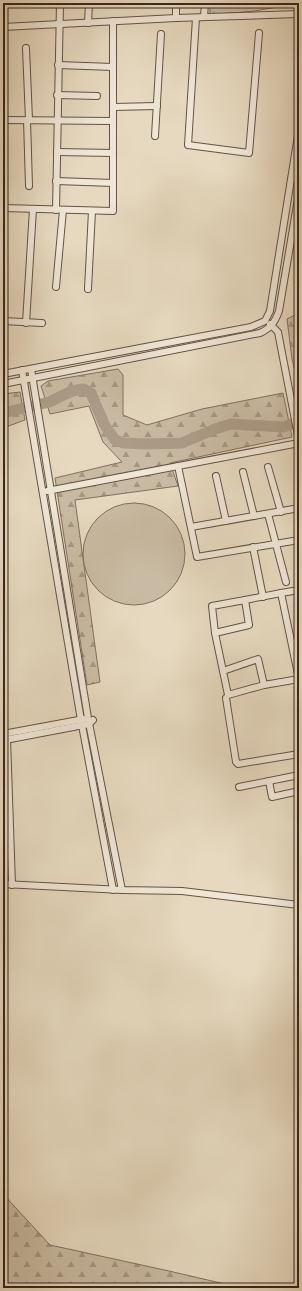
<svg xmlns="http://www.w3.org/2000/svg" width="302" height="1291" font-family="'IM FELL Great Primer',serif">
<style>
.forest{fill:url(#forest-firs);stroke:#82705f}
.park{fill:#c9bba3;stroke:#82705f}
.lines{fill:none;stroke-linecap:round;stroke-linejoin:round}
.river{stroke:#ac9c87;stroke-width:11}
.minor-casing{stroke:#665344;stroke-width:8}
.minor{stroke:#efe6d5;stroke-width:6}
</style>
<defs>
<pattern id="forest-firs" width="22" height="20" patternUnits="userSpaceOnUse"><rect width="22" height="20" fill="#c9bba3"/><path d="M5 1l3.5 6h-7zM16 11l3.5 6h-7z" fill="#a49884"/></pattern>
</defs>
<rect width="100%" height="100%" fill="#e6d9bf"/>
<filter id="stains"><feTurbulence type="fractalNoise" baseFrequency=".005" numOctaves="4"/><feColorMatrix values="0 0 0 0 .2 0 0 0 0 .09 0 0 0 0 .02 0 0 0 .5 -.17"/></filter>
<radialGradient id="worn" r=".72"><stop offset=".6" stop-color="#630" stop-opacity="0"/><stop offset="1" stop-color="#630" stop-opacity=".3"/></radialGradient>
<!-- forest -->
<g class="forest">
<path d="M222 3H299L255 11 210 15V6H222Z"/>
<path d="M299 313V388L292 359 287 319Z"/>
<path d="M118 369 123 375V415L147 425 202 409 283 393 292 437 170 463 178 486 75 500 100 682 87 685 55 478 122 462 103 442 89 406 50 414 41 386 48 381Z"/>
<path d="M20 392 25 420 3 428V394Z"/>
<path d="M299 1136V1183L297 1181 296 1139Z"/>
<path d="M3 1194 50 1245 169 1271 242 1288H3Z"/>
</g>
<!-- park -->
<circle class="park" cx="134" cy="554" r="51"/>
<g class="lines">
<!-- river -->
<path class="river" d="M3 413 49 402 72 391 83 389 91 393 104 424 115 440 124 443 147 444 182 443 215 429 231 424 284 427 299 421"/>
<defs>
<g id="minor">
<path d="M3 15 4 3"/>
<path d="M204 17 205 3"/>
<path d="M176 18V3"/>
<path d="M196 18 188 145 249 153 259 33"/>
<path d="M88 23 89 3"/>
<path d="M3 27 176 18 299 14"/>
<path d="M26 48 29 120"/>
<path d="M58 65 113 67"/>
<path d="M57 95 97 96"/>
<path d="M113 107 157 106"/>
<path d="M3 120 113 121"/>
<path d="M27 120 29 186"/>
<path d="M155 136 161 34"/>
<path d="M57 152 113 153"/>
<path d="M56 181 113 183"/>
<path d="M3 208 113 211V21"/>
<path d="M56 210 60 3"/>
<path d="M3 222 4 208"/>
<path d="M56 287 63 210"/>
<path d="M88 289 92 211"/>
<path d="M3 321 42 323"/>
<path d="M26 323 33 209"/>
<path d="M270 324 278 332 299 441"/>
<path d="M31 369 88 718 122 890"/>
<path d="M22 370 81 720 113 890"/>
<path d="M3 374 251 327 265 321 270 311 299 129"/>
<path d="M3 384 260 333C271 328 275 322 279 311L299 193"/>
<path d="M178 466 197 557 299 540"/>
<path d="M268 467 281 512"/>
<path d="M243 472 254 516"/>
<path d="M216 476 226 521"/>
<path d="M47 491 299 443"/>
<path d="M268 514 286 582"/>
<path d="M191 527 299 508"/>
<path d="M253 547 263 597"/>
<path d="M299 590 281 593 299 679"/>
<path d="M245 600 281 593"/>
<path d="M215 633 249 625 245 600 212 606 215 633 228 695 264 685 299 679"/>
<path d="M223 671 258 659 264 685"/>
<path d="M226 698 236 762 238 764 299 754"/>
<path d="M3 734 84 719"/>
<path d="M7 739 12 885"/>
<path d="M5 740 89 724 93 720"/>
<path d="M269 781 272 797 299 791"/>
<path d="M239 787 299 775"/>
<path d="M3 884 122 890 182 891 299 905"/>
</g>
</defs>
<!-- minor casing -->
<use href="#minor" class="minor-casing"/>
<!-- minor -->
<use href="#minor" class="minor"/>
</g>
<!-- margin -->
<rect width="302" height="1291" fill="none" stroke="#e6d9bf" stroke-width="16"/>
<rect x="4" y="4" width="294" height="1283" fill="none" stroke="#3b261b" stroke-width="2"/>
<rect x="8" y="8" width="286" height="1275" fill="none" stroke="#3b261b"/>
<rect width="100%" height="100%" filter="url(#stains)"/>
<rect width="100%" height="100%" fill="url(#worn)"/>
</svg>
